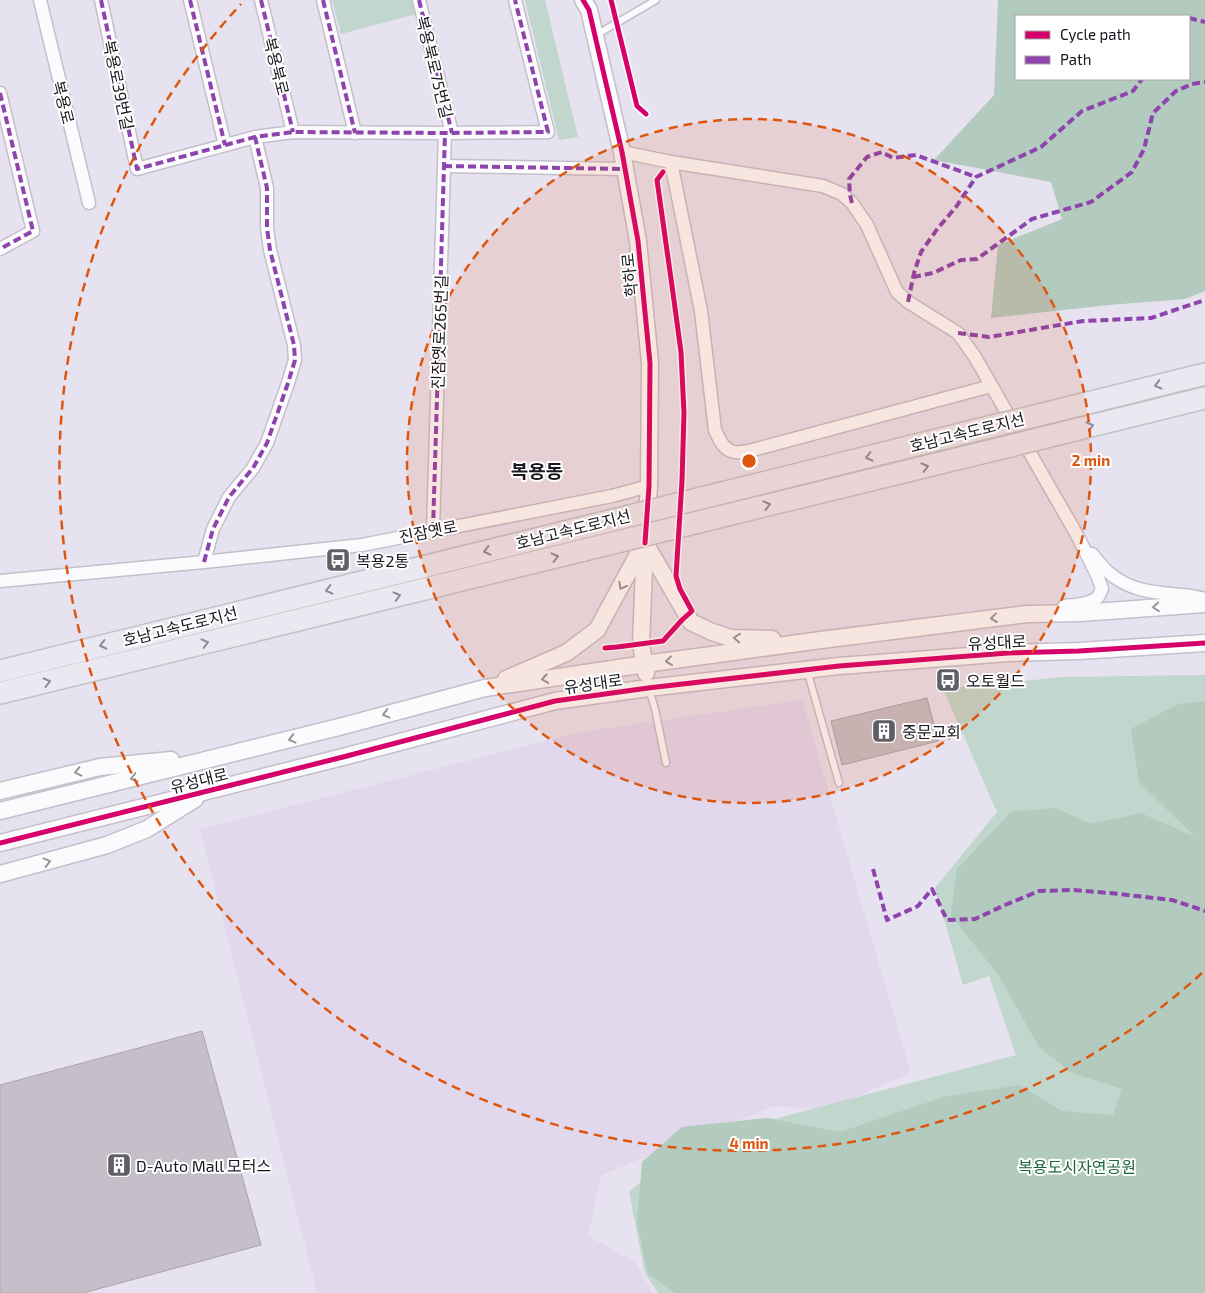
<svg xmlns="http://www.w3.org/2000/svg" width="1205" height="1293" font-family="'Exo 2','Noto Sans KR',sans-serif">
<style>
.built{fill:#e1d8ee}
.green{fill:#c1d6cc}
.forest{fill:#b3cabf;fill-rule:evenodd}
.building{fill:#c4bfc8;stroke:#a9a3ad}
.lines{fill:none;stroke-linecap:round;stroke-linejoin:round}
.lane-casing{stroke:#c4bfca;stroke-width:9}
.street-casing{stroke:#c4bfca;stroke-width:15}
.secondary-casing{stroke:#c4bfca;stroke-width:19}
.highway-casing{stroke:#c4c2c8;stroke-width:24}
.lane{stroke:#fbfbfd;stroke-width:6}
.street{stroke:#fbfbfd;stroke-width:12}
.secondary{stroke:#fbfbfd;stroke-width:16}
.highway{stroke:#ece8f2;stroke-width:21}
.highway-bridge-casing{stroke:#c4c2c8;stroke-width:24;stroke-linecap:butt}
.highway-bridge{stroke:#ece8f2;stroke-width:21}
.quiet{stroke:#8e44ad;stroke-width:4;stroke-dasharray:8 4;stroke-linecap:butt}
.cycleway-casing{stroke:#fff;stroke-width:8}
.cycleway{stroke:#d6006c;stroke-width:5}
.oneway{stroke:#8e8a93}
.oneway2{stroke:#969499}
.ring{fill:none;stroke:#de560d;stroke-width:2.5;stroke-dasharray:9 6}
.labels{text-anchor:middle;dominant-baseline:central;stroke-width:4;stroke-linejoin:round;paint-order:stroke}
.street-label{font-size:16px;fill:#1a171f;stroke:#fff}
.poi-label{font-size:16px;fill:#1a171f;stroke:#fff;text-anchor:start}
.park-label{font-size:16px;fill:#1d653e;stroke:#fff}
.quarter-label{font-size:19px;font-weight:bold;fill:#1a171f;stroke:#fff}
.centre{fill:#de560d;stroke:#fff;stroke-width:2.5}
.ring-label{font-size:15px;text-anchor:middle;font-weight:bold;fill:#de560d;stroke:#fff;stroke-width:4;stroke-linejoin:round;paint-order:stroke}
</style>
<rect width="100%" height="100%" fill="#e7e2ef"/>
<!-- built -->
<path class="built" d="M802 700 911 1073 828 1109 774 1106 601 1175 588 1236 635 1262 653 1293H317L200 829 581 732Z"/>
<!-- green -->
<g class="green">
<path d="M332 0H413L416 14 341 34Z"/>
<path d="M525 0H545L578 137 559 140Z"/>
<path d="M1205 675V1293H658L645 1273 629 1192 687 1142 1016 1055 989 976 963 985 935 888 997 812 943 689 1063 677Z"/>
</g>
<!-- forest -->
<g class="forest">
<path d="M998 0H1205V291L1185 299 1109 305 991 318 998 245 1062 219 1051 182 934 160 994 95ZM1189 16V79H1016V16Z"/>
<path d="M1205 701V1293H675L648 1274 637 1222 642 1162 682 1127 767 1118 840 1132 944 1097 1019 1085 1062 1111 1113 1115 1122 1089 1072 1073 1039 1047 999 976 951 915 957 869 1011 812 1055 808 1091 824 1141 813 1195 837 1139 782 1131 729 1178 704Z"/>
</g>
<!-- building -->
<g class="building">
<path d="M927 698 938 741 842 765 831 721Z"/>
<path d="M202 1031 261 1245 83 1293H0V1085Z"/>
</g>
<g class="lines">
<defs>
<g id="lane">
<path d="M596 35 656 0"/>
<path d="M807 670 839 783"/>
<path d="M649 689 655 709 666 763"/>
</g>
<g id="street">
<path d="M40 0 89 203"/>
<path d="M101 0 137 169 255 137 293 132 445 133 548 132 515 0"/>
<path d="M190 0 225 145"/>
<path d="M261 0 293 132"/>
<path d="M323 0 355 133"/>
<path d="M419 0 452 133"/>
<path d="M0 93 33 231 0 249"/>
<path d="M622 152 671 162 823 186 842 194 852 203 867 225 897 292 908 302 958 333 975 357 1077 535 1097 575 1102 589C1101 590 1099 596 1098 597 1090 605 1074 605 1064 606"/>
<path d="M671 162 701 311 715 430C719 439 724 451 735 452 739 453 745 451 749 451L991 386"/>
<path d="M444 166 625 169"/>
<path d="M433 530 445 133"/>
<path d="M1092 554C1097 560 1102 567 1108 572 1131 592 1153 592 1182 595 1189 595 1197 597 1205 599"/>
<path d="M204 562 213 529 229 497 253 468 267 443 288 383 295 360 294 345 270 250 267 228V188L255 137"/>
<path d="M0 581 204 562 362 545 612 496 649 486"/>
</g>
<g id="secondary">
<path d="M583 0 589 10 622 152 638 241 650 363 649 486 645 543 641 644 646 673"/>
<path d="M645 543 691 622 712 632 731 638 772 639"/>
<path d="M506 679 566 653 597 630 642 547"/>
<path d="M0 791 100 767 171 760"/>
<path d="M0 811 339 727 485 688 645 664 821 640 1027 614 1080 613 1205 604"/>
<path d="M0 843 343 757 555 701 648 688 839 666 1008 653 1079 651 1205 643"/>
<path d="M0 874 107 845 147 829 195 799"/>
</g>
<g id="highway">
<path d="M1035 416 1205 374"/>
<path d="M1042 438 1205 398"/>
<path d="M718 494 1001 424"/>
<path d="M719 517 1010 446"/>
<path d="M0 671 585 527"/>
<path d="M0 693 584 550"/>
</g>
</defs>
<!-- lane casing -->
<use href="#lane" class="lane-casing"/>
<!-- street casing -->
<use href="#street" class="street-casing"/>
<!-- secondary casing -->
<use href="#secondary" class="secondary-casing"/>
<!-- highway casing -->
<use href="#highway" class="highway-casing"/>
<!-- lane -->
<use href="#lane" class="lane"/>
<!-- street -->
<use href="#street" class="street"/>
<!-- secondary -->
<use href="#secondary" class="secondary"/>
<!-- highway -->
<use href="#highway" class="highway"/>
<defs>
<g id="highway-bridge">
<path d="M1001 424 1035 416"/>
<path d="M1010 446 1042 438"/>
<path d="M585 527 718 494"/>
<path d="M584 550 719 517"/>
</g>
</defs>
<!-- highway-bridge casing -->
<use href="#highway-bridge" class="highway-bridge-casing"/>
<!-- highway-bridge -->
<use href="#highway-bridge" class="highway-bridge"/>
<!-- quiet -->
<g class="quiet">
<path d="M101 0 137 169 255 137 293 132 445 133 548 132 515 0"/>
<path d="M190 0 225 145"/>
<path d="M261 0 293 132"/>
<path d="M323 0 355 133"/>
<path d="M419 0 452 133"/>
<path d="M1189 18 1205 22"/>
<path d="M0 93 33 231 0 249"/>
<path d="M444 166 625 169"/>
<path d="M852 203 850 195 849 179 867 157 882 152 893 158 916 155 976 177"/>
<path d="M913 277 933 273 961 260 977 259 1032 219 1091 202 1132 172 1144 149 1153 113 1176 91 1192 84 1205 82"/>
<path d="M908 302 914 273 921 252 938 228 956 207 976 177 1041 147 1082 111 1133 91 1142 79"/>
<path d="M958 333 989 337 1083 321 1151 318 1205 300"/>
<path d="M433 530 445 133"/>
<path d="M204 562 213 529 229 497 253 468 267 443 288 383 295 360 294 345 270 250 267 228V188L255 137"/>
<path d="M873 869 887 920 918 906 932 889 947 920 975 919 1005 905 1039 891 1074 890 1110 893 1172 900 1205 911"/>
</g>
<defs>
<g id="cycleway">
<path d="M583 0 589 10 622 152 638 241 650 363 649 486 645 543"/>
<path d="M611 0 637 106 646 114"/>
<path d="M605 648 617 647 663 641 682 620 692 611 680 589 676 576 682 481 684 413 681 352 673 293 657 180 663 172"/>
<path d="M0 843 343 757 555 701 648 688 839 666 1008 653 1079 651 1205 643"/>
</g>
</defs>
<!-- cycleway casing -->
<use href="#cycleway" class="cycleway-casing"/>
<!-- cycleway -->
<use href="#cycleway" class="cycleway"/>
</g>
<!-- one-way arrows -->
<defs><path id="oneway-chevron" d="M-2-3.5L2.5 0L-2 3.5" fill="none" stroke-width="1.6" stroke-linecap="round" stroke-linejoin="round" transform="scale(1.25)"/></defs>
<g class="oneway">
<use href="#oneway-chevron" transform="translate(1158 385) rotate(166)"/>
<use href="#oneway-chevron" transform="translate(1090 426) rotate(-14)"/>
<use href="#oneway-chevron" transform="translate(869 457) rotate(166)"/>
<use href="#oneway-chevron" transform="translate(925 467) rotate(-14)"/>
<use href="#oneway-chevron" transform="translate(767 505) rotate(-14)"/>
<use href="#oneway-chevron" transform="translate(487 551) rotate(166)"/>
<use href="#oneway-chevron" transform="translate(555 557) rotate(-14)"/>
<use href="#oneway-chevron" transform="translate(329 590) rotate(166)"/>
<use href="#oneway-chevron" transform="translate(397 596) rotate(-14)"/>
<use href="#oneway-chevron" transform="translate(205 643) rotate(-14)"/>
<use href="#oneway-chevron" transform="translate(103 645) rotate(166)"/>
<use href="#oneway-chevron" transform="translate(47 682) rotate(-14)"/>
</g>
<g class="oneway2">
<use href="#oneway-chevron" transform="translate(622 586) rotate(118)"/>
<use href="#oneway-chevron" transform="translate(1156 607) rotate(176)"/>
<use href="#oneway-chevron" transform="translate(994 618) rotate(173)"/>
<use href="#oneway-chevron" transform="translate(737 638) rotate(-176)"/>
<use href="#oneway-chevron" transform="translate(669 661) rotate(173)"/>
<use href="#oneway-chevron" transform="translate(545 679) rotate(171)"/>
<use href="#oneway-chevron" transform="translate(386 714) rotate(165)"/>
<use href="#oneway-chevron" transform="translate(292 739) rotate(166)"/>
<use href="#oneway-chevron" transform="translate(78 772) rotate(167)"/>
<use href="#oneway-chevron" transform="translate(134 778) rotate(166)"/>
<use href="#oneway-chevron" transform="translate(47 862) rotate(-15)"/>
</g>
<!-- distance rings -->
<circle cx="749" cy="461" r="342" fill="#de560d" fill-opacity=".12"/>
<g class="ring">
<circle cx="749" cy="461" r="342"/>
<path d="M1202 973A683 683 0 0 1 241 4"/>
</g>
<!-- icons -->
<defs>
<symbol id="bus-square" viewBox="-11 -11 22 22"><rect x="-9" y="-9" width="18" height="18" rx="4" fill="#625e68" stroke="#fff"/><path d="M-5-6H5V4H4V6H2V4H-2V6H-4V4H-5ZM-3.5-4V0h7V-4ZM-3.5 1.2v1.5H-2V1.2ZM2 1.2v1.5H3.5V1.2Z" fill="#fff"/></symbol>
<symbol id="building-square" viewBox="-11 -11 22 22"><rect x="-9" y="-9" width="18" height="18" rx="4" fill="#625e68" stroke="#fff"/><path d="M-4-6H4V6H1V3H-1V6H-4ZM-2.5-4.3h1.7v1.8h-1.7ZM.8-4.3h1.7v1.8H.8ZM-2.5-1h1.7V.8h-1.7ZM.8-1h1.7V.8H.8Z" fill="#fff"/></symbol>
</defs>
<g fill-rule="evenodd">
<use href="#bus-square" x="324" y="546" width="28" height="28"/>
<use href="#bus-square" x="934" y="666" width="28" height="28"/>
<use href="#building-square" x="870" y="717" width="28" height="28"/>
<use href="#building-square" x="105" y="1151" width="28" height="28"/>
</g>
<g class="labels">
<!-- street labels -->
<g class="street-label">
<text transform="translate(277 66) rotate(76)">복용북로</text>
<text transform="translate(435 67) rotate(76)">복용북로75번길</text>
<text transform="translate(119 85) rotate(78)">복용로39번길</text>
<text transform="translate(64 102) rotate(76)">복용로</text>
<text transform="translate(629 275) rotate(-96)">학하로</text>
<text transform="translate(439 332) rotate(-88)">진잠옛로265번길</text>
<text transform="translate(967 432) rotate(-14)">호남고속도로지선</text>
<text transform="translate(573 529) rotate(-14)">호남고속도로지선</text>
<text transform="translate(428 531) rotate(-11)">진잠옛로</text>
<text transform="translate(180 626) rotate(-14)">호남고속도로지선</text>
<text transform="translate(997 642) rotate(-3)">유성대로</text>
<text transform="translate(593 683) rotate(-8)">유성대로</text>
<text transform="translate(199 780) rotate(-14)">유성대로</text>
</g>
<!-- poi labels -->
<g class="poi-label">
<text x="356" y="560">복용2통</text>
<text x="966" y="680">오토월드</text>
<text x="902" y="731">중문교회</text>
<text x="136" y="1165">D-Auto Mall 모터스</text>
</g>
<!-- park labels -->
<g class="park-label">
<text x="1077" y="1166">복용도시자연공원</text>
</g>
<!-- quarter labels -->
<g class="quarter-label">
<text x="537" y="470">복용동</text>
</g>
</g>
<circle cx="749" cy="461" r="8" class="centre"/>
<g class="ring-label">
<text x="1091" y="466">2 min</text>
<text x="749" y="1149">4 min</text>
</g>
<!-- legend -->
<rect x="1015" y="15" width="175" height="65" fill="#ffffff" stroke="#a3a2a5"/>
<rect x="1025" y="31" width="25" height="8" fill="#d6006c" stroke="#a3a2a5"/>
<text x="1060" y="40" font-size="15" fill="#1a171f">Cycle path</text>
<rect x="1025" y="56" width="25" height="8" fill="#8e44ad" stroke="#a3a2a5"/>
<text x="1060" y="65" font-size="15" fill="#1a171f">Path</text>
</svg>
